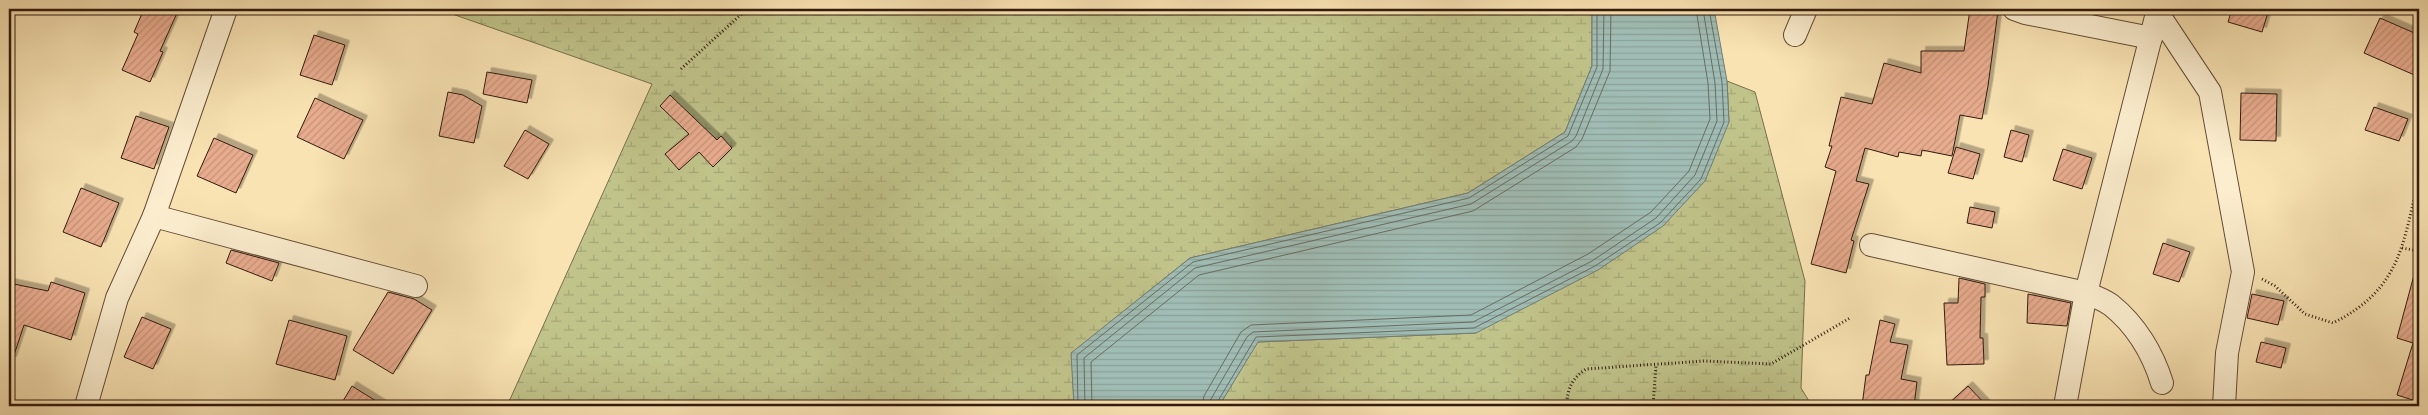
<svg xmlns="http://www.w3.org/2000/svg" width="2428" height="415" font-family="'Libre Caslon Text',serif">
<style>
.wetland{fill:url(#wetland-marsh);stroke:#796f4c}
.water{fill:url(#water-rules);stroke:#747c72}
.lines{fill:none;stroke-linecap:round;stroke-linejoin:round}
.shore{stroke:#696c62;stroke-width:1}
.building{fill:url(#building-hatch);stroke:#321b0e;filter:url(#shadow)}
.minor-casing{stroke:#644d37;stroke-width:24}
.path{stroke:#321b0e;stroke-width:3;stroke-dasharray:1 2.5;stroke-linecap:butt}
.minor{stroke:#fbedce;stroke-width:22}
</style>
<defs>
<pattern id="wetland-marsh" width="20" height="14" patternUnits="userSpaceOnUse" patternTransform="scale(1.25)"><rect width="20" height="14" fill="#c0c38a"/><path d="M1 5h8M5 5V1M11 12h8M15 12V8" fill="none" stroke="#a5a776"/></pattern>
<pattern id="water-rules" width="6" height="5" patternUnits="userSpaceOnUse" patternTransform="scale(1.25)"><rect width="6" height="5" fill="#a0bdb5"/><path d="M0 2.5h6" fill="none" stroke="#8aa29a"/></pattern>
<pattern id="building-hatch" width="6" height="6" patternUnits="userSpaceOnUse" patternTransform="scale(1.25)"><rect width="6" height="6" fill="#e8ac8e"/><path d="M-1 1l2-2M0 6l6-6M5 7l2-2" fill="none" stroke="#c79379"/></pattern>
<filter id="shadow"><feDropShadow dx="4.5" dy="-4.5" stdDeviation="0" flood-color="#0004"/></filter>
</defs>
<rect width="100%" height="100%" fill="#f9e3b3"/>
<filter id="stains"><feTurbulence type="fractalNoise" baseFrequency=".004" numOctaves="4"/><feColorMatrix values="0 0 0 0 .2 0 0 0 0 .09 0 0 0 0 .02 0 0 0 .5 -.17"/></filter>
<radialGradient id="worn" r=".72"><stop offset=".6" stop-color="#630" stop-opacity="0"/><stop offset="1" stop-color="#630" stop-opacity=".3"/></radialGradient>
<!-- wetland -->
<g class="wetland">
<path d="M438 9H1592V66L1565 132 1468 193 1190 258 1072 353 1074 406H507L652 84Z"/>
<path d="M1727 81 1755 92 1805 281 1801 388 1812 406H1219L1257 342 1476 333 1729 122Z"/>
</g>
<!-- water -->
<path class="water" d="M1592 9H1714L1727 81 1729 122 1705 181 1663 226 1598 270 1476 333 1258 342 1219 406H1074L1071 353 1190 258 1468 193 1565 132 1592 66Z"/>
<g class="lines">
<!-- shore -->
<g class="shore">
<path d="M1078 406 1077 355 1193 262 1469 198 1568 136 1597 67V9"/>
<path d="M1085 406 1084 358 1195 268 1471 204 1572 141 1576 136 1603 69 1604 9"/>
<path d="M1092 406 1091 362 1199 275 1473 211 1576 147 1582 139 1610 71 1611 9"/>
<path d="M1202 406 1204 396 1241 332 1251 325 1471 315 1588 254 1651 212 1689 171 1710 119 1708 83 1696 9"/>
<path d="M1209 406 1211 399 1247 337 1253 332 1473 322 1592 261 1656 218 1695 175 1717 121 1715 83 1703 9"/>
<path d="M1215 406 1256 337 1474 328 1595 266 1660 223 1701 179 1724 122 1722 82 1709 9"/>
</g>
</g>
<!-- building -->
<g class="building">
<path d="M144 9H166L177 13 160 51 163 52 150 82 122 70 138 34 134 32Z"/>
<path d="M1970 9 1998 11 1988 86 1982 119 1960 115 1952 156 1922 150 1921 156 1899 152 1898 157 1865 148 1856 181 1869 184 1851 240 1854 241 1846 273 1811 264 1836 171 1825 167 1832 146H1829L1841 97 1872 104 1884 63 1921 73V51H1964Z"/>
<path d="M2232 9H2269L2262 32 2228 22Z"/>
<path d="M2380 18 2419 35V77L2364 53Z"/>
<path d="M314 35 345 45 332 85 300 75Z"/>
<path d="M487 72 532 80 527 103 483 94Z"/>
<path d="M448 92 463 95 482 106 474 143 439 136Z"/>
<path d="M2241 93 2277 94 2276 141 2240 140Z"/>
<path d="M670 95 717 140 721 136 732 148 713 167 699 152 679 170 665 154 689 134 660 106Z"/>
<path d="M315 98 363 120 344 159 297 137Z"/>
<path d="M2374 107 2408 119 2399 141 2365 130Z"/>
<path d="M136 116 169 127 154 169 121 158Z"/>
<path d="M525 130 549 144 528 179 504 166Z"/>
<path d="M2011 130 2029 135 2022 162 2004 157Z"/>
<path d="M214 138 253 155 236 193 197 176Z"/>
<path d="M1956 147 1980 154 1973 179 1948 173Z"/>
<path d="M2063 149 2092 158 2082 189 2053 180Z"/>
<path d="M81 188 119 203 101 247 63 232Z"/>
<path d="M1970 207 1995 212 1992 228 1967 223Z"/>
<path d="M2163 243 2190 252 2179 282 2153 274Z"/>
<path d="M231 250 279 263 272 281 226 263Z"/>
<path d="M2414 275 2419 276V402L2397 395 2413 343 2397 338Z"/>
<path d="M1959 278 1985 284V297H1981L1980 338H1983L1984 364 1947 365 1944 303H1958Z"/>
<path d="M51 282 85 293 71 340 24 325 12 361H9V283L48 291Z"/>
<path d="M388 292 414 299 432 310 393 374 353 350Z"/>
<path d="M2028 294 2071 303 2067 326 2027 323Z"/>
<path d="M2252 294 2284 301 2278 325 2247 318Z"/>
<path d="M142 317 171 329 153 369 124 357Z"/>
<path d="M289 320 347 336 335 380 276 364Z"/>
<path d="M1880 320 1895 324 1890 342 1908 345 1901 379 1917 382 1914 406H1862L1866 375H1869Z"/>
<path d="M2261 342 2286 348 2281 368 2256 362Z"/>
<path d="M352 386 384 406H340Z"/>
<path d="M1968 386 1987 406H1946Z"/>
</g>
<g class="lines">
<defs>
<g id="minor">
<path d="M2014 9 2025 13 2151 38"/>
<path d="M2155 9 2210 92 2243 272 2227 353 2224 406"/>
<path d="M1795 35 1806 9"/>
<path d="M154 216 416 286"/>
<path d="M1871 245 2086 293C2094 296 2104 300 2111 305 2136 325 2153 354 2162 383"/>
<path d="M86 406 117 298 154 216 226 9"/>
<path d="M2065 406 2086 293 2158 9"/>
</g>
</defs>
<!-- minor casing -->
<use href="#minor" class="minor-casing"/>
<!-- path -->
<g class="path">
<path d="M681 69 747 9"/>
<path d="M2402 248 2419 251"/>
<path d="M2262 279 2275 286 2305 314 2333 323C2401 289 2403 244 2419 177"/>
<path d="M1566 406C1568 389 1571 379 1586 369L1704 361 1771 364 1850 318"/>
<path d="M1653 406 1656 365"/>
</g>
<!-- minor -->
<use href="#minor" class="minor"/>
</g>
<!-- margin -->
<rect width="2428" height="415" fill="none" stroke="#f9e3b3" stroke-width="30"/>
<rect x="10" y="10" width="2408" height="395" fill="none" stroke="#321b0e" stroke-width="2.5"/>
<rect x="15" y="15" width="2398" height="385" fill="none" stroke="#321b0e"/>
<rect width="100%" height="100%" filter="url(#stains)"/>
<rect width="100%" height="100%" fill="url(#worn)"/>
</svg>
